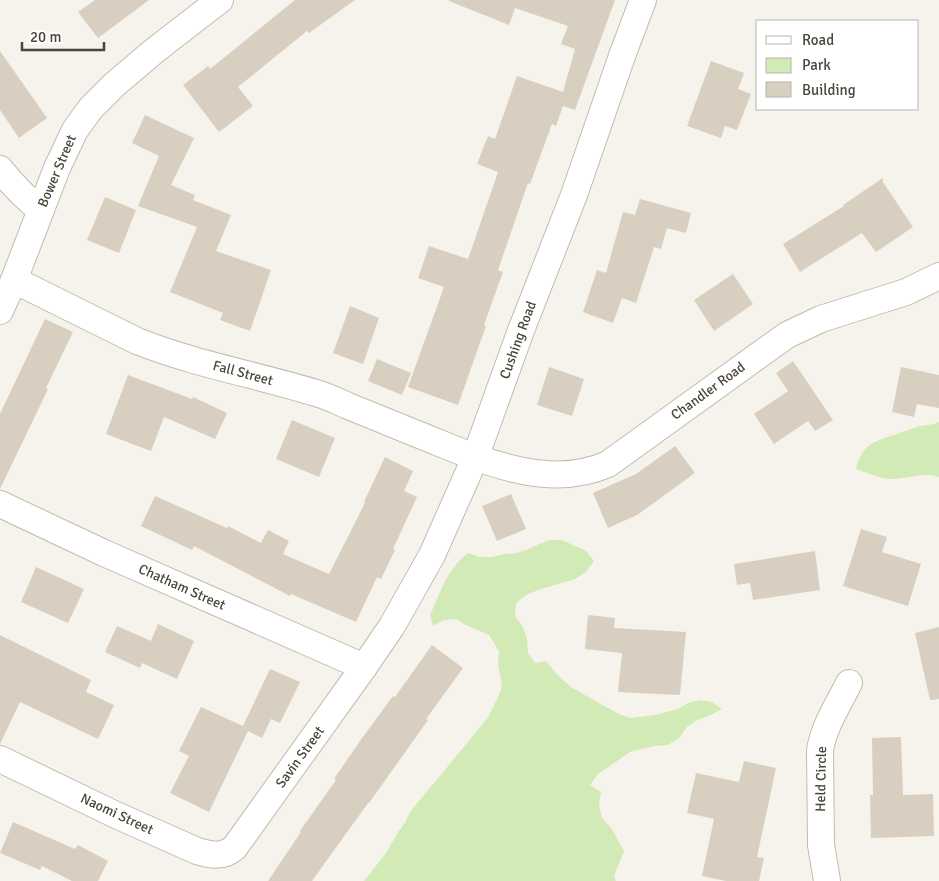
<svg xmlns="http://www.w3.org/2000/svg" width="939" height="881" font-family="Signika,sans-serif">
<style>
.green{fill:#d2eab5}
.building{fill:#d8cfc1}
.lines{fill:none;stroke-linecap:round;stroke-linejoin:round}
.street-casing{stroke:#c2bbae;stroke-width:28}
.street{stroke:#fff;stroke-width:26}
.labels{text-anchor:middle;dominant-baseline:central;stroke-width:4;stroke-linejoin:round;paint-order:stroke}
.street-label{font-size:14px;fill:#4b4439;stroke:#fff}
</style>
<rect width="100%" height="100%" fill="#f6f3ec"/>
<!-- green -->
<g class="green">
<path d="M939 422V477C925 472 910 478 895 479 882 480 868 473 856 469 862 445 872 442 894 435 902 432 911 429 920 426 926 425 933 425 939 422Z"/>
<path d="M550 540H562L586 551 594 561 586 572 575 579 538 590 526 595 516 603 515 616 523 627 527 639 528 653 535 663 546 661 554 671 564 681 574 689 619 714 631 718 655 715 678 709 688 703 700 700 712 702 722 709 709 716 697 720 687 727 679 738 668 745 654 746 630 752 598 774 590 785 601 792 599 805 602 818 612 829 624 851 614 876 616 881H364L386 853 398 832 405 823 410 812 487 719 498 697 502 686 498 663 499 651 489 635 466 625 456 619 444 620 433 626 430 615C442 590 445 572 468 553L480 557H492L504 554 516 553 529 549 539 544Z"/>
</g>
<!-- building -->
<g class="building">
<path d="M95 0H149L98 38 78 12Z"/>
<path d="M295 0H355L309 33 307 31 238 87 253 106 219 132 183 85 208 66 210 69Z"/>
<path d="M449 0H615L575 110 563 106 556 126 552 124 530 184 528 183 498 270 503 272 484 325 486 326 458 405 408 387 444 287 418 278 429 246 468 259 498 172 477 164 488 136 495 139 517 76 563 92 575 49 561 44 568 26 515 8 509 25 449 1Z"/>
<path d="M0 51 47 118 19 138 0 110Z"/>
<path d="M711 61 744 73 738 89 751 94 737 130 725 126 721 138 687 126Z"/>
<path d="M145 115 194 138 171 185 195 195 193 200 231 215 216 251 271 270 250 331 220 320 223 313 170 292 197 227 138 206 159 156 132 143Z"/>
<path d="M883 178V182L913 227 876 252 862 233 800 272 783 244 844 206 843 205Z"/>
<path d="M105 197 136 210 119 253 87 240Z"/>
<path d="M640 199 691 213 686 233 667 228 661 249 654 247 636 303 622 298 613 323 583 312 597 270 606 273 623 212 635 215Z"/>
<path d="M733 274 753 304 714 331 694 300Z"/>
<path d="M350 306 379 318 363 364 333 353Z"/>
<path d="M45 319 73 332 46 388 48 389 0 489V414Z"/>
<path d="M377 359 411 373 402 395 368 381Z"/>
<path d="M793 361 833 420 815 431 808 421 774 444 754 414 788 391 776 373Z"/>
<path d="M549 367 584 379 572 416 537 405Z"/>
<path d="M901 367 939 375V408L917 404 914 417 892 412Z"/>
<path d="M128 375 192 399 193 397 227 413 215 439 164 417 151 451 106 434Z"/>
<path d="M292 420 335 438 319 477 276 459Z"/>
<path d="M675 446 695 473 637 515 608 528 593 493 636 474Z"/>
<path d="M385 457 413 471 404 491 417 497 393 549 395 550 381 579 377 577 356 622 291 594 290 596 194 546 192 550 141 526 155 496 227 528 228 526 261 543 268 530 289 541 283 554 329 574 365 503 364 502Z"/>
<path d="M511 494 526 529 497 541 482 506Z"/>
<path d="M861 529 887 537 882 552 921 564 908 606 843 586Z"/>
<path d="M815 551 820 590 753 600 750 583 737 585 734 564Z"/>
<path d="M36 567 84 589 68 623 21 602Z"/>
<path d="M588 615 615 618 614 628 686 632 680 695 618 692 622 653 585 649Z"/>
<path d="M158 624 194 641 177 679 142 663 140 668 105 652 117 626 151 641Z"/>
<path d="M939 627V699L930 700 915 633Z"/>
<path d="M0 635 91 680 86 692 114 705 98 739 20 702 0 744Z"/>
<path d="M432 645 463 668 426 719 428 720 369 803H368L312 881H268L301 832 300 831 336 780 334 779 360 741 393 696 395 697Z"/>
<path d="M270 669 300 682 280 723 271 719 262 738 248 731 209 812 170 793 189 756 179 751 201 707 243 726Z"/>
<path d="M901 737 903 795 933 794 934 836 871 838 870 795H873L872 738Z"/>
<path d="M744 761 776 768 757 857 764 858 759 881H726L702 876 714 819 687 813 696 773 739 782Z"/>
<path d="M13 822 75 849 78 845 108 861 98 881H72L42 866 40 870 0 853Z"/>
</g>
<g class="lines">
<defs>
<g id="street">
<path d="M0 169C12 184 25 198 41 210"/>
<path d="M14 280 137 341C195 364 257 375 316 393 327 396 337 401 348 406 376 417 404 429 432 440 486 462 550 490 608 464L787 335 821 319 906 292 939 276"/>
<path d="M0 311 14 280 57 168 75 130 91 108 114 85 154 51 220 0"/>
<path d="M0 504 104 553 364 667"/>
<path d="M0 759 116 815 197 851C210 855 224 858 235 847L364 667 392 626 432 555 475 458 520 333 574 195 622 56 643 0"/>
<path d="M827 881 821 845 820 750C824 726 838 705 849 683"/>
</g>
</defs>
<!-- street casing -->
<use href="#street" class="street-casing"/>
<!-- street -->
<use href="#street" class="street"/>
</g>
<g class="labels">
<!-- street labels -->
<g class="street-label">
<text transform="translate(57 171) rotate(-67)">Bower Street</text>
<text transform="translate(518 340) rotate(-70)">Cushing Road</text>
<text transform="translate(243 373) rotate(15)">Fall Street</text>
<text transform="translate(708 391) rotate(-36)">Chandler Road</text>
<text transform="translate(182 587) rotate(24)">Chatham Street</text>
<text transform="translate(300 757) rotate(-54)">Savin Street</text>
<text transform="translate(821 779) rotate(-89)">Held Circle</text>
<text transform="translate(117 814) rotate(25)">Naomi Street</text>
</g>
</g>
<!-- legend -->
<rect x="756" y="20" width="162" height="90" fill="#ffffff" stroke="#b7b4b0"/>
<rect x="766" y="36" width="25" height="8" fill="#ffffff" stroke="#b7b4b0"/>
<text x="802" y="45" font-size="15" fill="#4b4439">Road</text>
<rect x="766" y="58" width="25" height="15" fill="#d2eab5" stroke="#b7b4b0"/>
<text x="802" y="70" font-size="15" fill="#4b4439">Park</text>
<rect x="766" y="82" width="25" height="15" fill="#d8cfc1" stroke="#b7b4b0"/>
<text x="802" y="95" font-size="15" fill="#4b4439">Building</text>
<!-- scale -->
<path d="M22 42v8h82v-8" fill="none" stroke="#4b4439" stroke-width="2.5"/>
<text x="30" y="42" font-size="15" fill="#4b4439" stroke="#ffffff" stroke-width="4" paint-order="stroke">20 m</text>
</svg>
